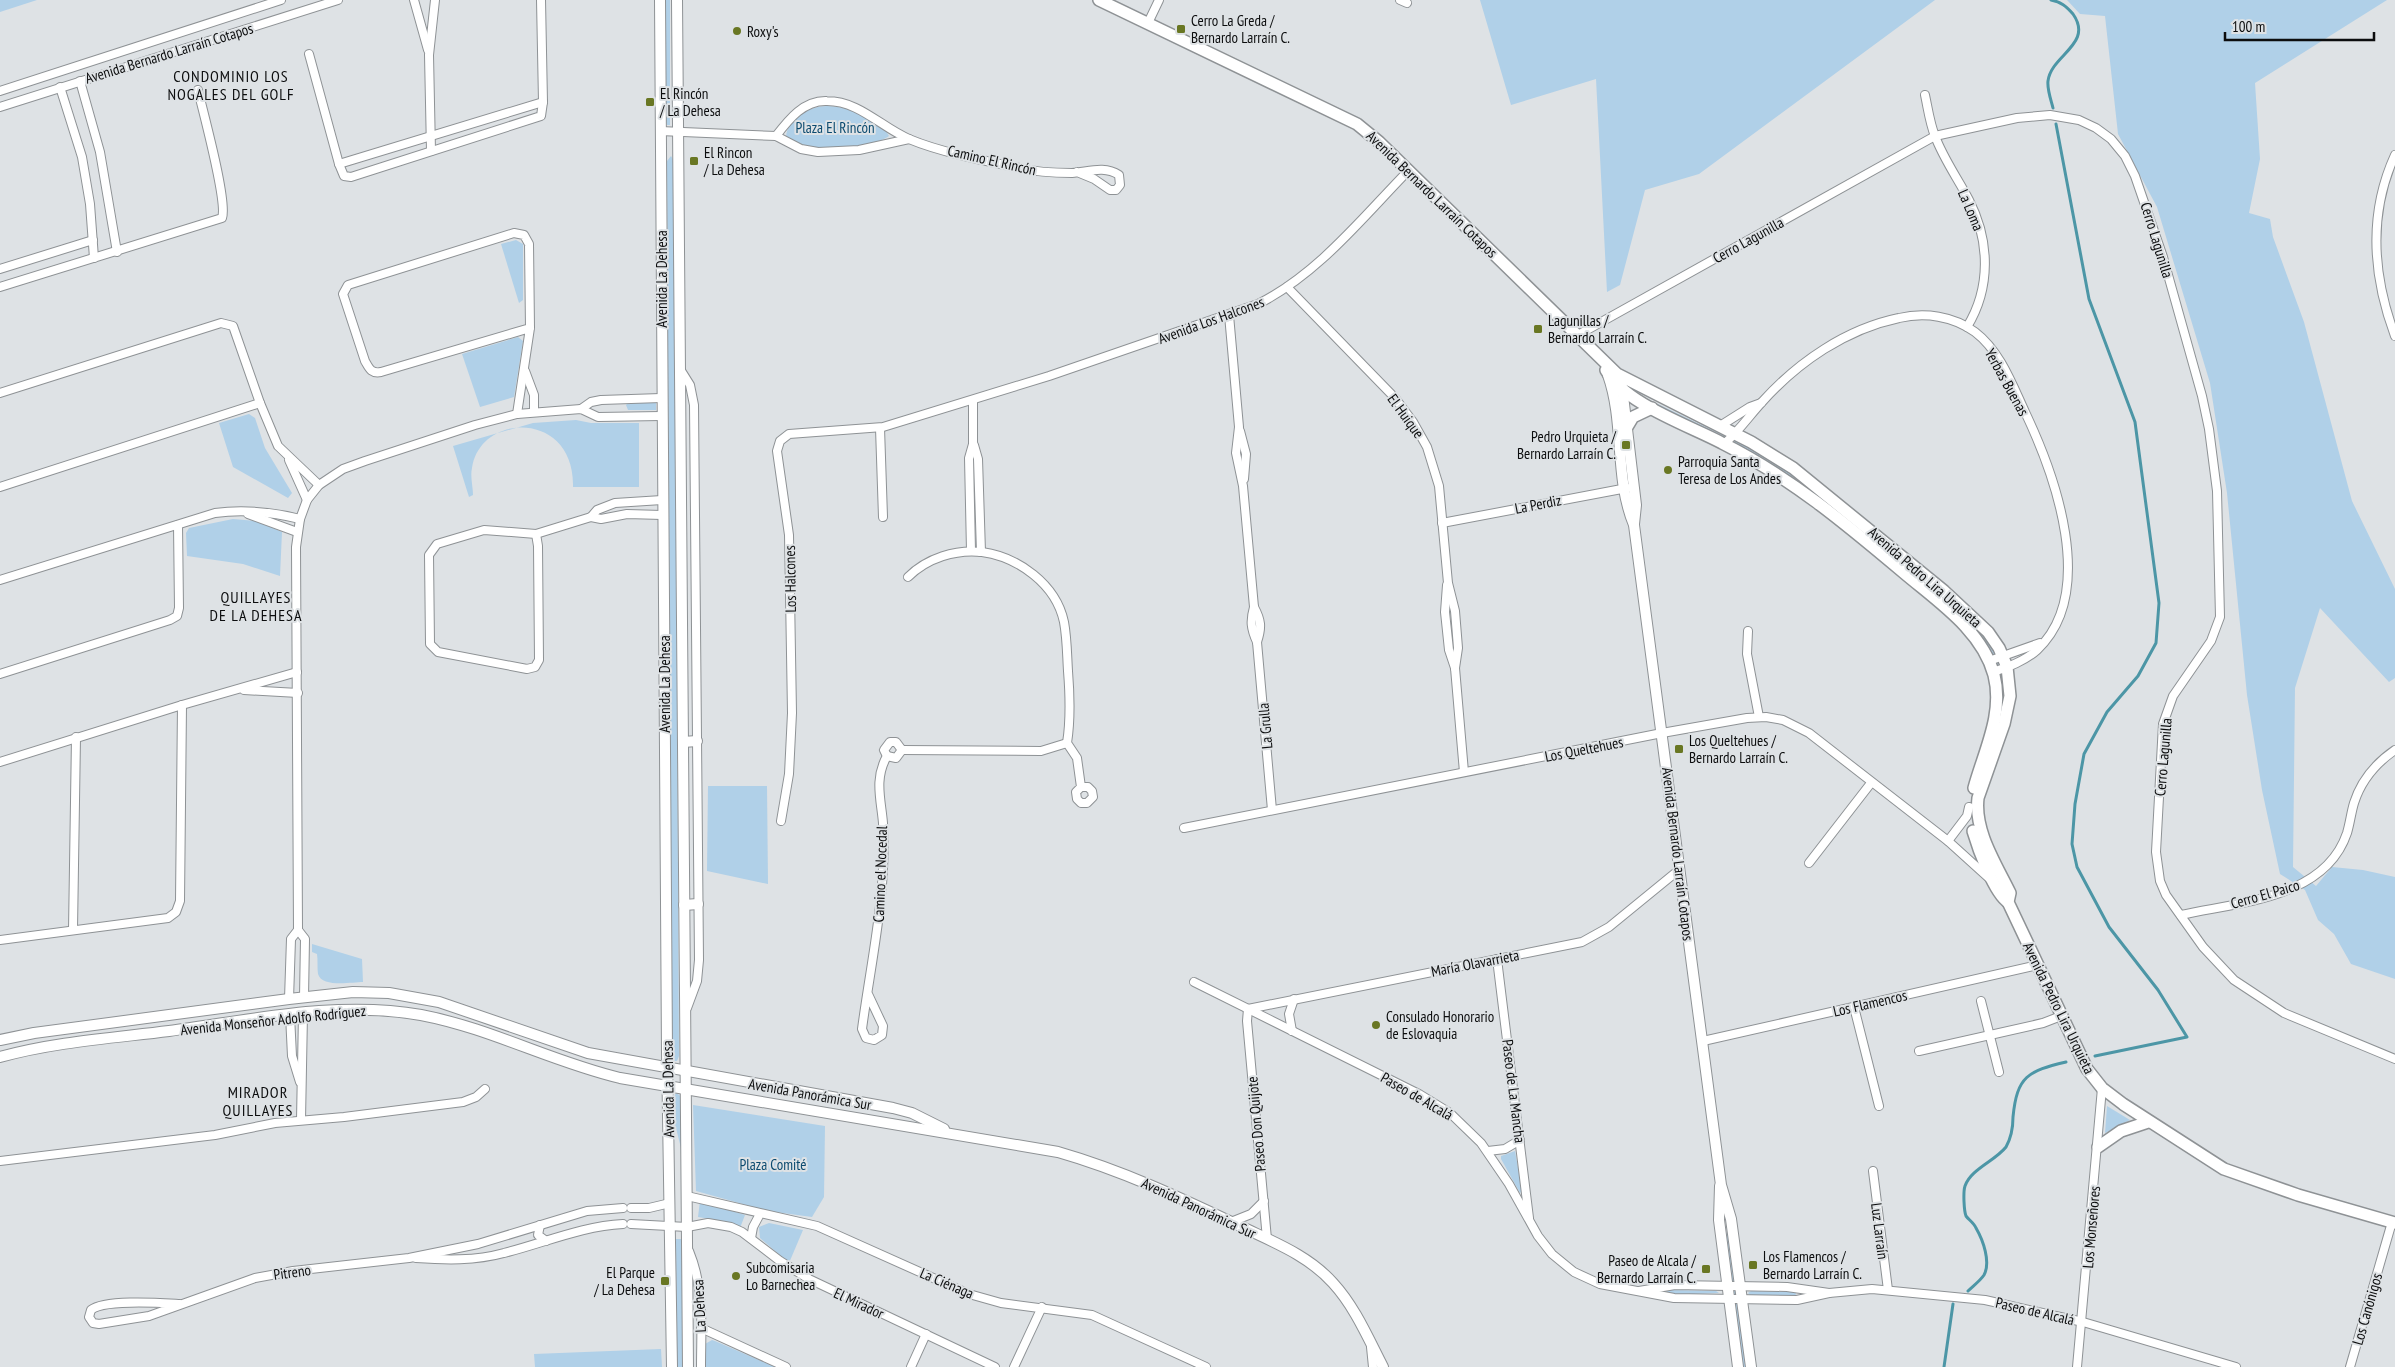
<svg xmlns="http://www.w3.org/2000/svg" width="2395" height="1367" font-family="'PT Sans Narrow',sans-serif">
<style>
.green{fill:#b0d0e8}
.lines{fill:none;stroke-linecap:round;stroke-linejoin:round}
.stream{stroke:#4c96a6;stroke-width:3}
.minor-casing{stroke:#8e9295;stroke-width:10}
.tertiary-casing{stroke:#8e9295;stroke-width:12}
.secondary-casing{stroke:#8e9295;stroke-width:14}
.minor{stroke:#fff;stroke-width:8}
.tertiary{stroke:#fff;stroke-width:10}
.secondary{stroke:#fff;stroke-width:11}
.poi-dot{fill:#697723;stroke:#dee2e5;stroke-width:2}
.labels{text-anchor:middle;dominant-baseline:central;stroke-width:4;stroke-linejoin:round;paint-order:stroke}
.poi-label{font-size:15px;fill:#0c0d0e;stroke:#dee2e5;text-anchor:start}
.street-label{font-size:15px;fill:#0c0d0e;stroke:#dee2e5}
.park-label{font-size:15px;fill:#0b4a6f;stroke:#dee2e5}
.neighbourhood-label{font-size:16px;letter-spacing:1px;fill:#0c0d0e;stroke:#dee2e5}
</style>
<rect width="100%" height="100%" fill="#dee2e5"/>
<!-- green -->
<g class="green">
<path d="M0 0H37L0 12Z"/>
<path d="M665 0H670V125H667L665 119Z"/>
<path d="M1480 0H1935L1699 174 1645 190 1620 285 1607 292 1596 79 1511 105Z"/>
<path d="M2067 0H2387L2255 83 2260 159 2249 213 2270 219 2273 237 2304 322 2352 501 2395 589V678L2389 682 2320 608 2295 688 2293 867 2316 886 2332 867 2363 870 2395 877V979L2351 964 2334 934 2318 920 2305 890 2280 874 2262 790 2247 695 2227 493 2210 383 2157 207 2118 134 2105 16 2080 14Z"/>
<path d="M827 106C846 106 880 118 889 136 868 151 806 153 786 137 787 118 810 106 827 106Z"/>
<path d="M671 156 674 161 679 1056 677 1061H674L672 1054 667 161Z"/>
<path d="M516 240 523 244V300L519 303 501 244Z"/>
<path d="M518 337 523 341 514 397 480 407 462 354Z"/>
<path d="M1635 393 1774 460 1953 604 1985 635 1993 647 2007 691 2003 710 1988 650 1831 509 1781 471 1633 396Z"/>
<path d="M628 403H656V410H628L626 405Z"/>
<path d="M249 414 255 418 265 448 292 493 288 498 233 467 219 423Z"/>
<path d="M576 420 591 423H639V487H573C575 410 480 412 472 468 470 476 473 487 473 495L469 497 453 446 533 423Z"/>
<path d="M233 519 256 521 282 532 280 576 243 564 187 556 186 533 189 528Z"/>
<path d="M708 786H767L768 884 707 871Z"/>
<path d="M312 944 362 959 363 982C352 982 322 988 318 974 317 968 318 960 317 954L312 952Z"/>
<path d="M676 1093 682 1097 683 1156 675 1124 674 1097Z"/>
<path d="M693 1105 825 1126 824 1197 812 1217 768 1211 696 1191Z"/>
<path d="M2107 1106 2130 1120 2105 1133Z"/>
<path d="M1515 1151 1522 1190 1520 1193 1501 1159V1156Z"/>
<path d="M700 1201 745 1215 740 1228 728 1222 698 1217Z"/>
<path d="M769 1223 803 1230 789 1263 760 1238 759 1227Z"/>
<path d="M1728 1233 1746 1367H1743L1725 1234Z"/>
<path d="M676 1239H682L684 1367H677Z"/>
<path d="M1668 1290 1716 1291 1719 1293 1668 1295 1666 1293Z"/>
<path d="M1751 1291 1795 1292 1796 1294 1795 1296 1750 1295 1748 1293Z"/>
<path d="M712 1340 715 1341 775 1367H704L705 1344Z"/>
<path d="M661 1349 662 1367H535L534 1354Z"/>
</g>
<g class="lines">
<!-- stream -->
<g class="stream">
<path d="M2051 0C2061 2 2066 6 2073 14 2094 44 2051 55 2048 81 2047 89 2051 100 2053 108"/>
<path d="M2056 124 2089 299 2135 422 2159 603 2156 643 2138 676 2107 712 2084 754 2075 804 2072 844 2077 867 2109 927 2158 990 2187 1037 2095 1056"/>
<path d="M1968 1291C1973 1286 1980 1281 1984 1275 1991 1262 1983 1240 1976 1228 1974 1223 1969 1220 1966 1216 1964 1211 1963 1192 1965 1186 1971 1169 1995 1161 2006 1147 2011 1138 2013 1127 2013 1117 2017 1076 2028 1071 2066 1062"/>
<path d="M1944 1367 1953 1304"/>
</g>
<defs>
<g id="minor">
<path d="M414 0 428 50"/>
<path d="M1400 0 1407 3"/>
<path d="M1148 23 1159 0"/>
<path d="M309 54 339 164 344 176 351 177 541 116 543 102 541 0"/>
<path d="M80 81 100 152 117 252"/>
<path d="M60 87 82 157 90 204 94 258"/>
<path d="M0 91 281 0"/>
<path d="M1925 95C1928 109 1930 124 1935 136 1943 158 1958 179 1969 200 1990 241 1991 288 1967 327"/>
<path d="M0 107 338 0"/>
<path d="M660 131 776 136 801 149 818 152 859 150 909 139"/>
<path d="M776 136C789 119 804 100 827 101 859 101 881 127 909 139 940 152 985 161 1019 168 1036 172 1054 173 1072 173 1088 172 1104 165 1119 175L1120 185 1116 190H1110L1094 179 1077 172"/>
<path d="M431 151 429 55 435 0"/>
<path d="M2395 155C2368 214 2373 277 2395 336"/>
<path d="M339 164 543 102"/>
<path d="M0 269 93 240"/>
<path d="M0 287 222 218C228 202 203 112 198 90"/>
<path d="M1287 287 1395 398 1413 422 1427 447 1439 486 1448 583 1455 611 1458 648 1455 668"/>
<path d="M1229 315 1239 427 1236 453 1243 486 1254 607C1261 620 1262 627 1257 642"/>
<path d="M1578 335 1935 136 2017 118 2050 115 2079 120 2096 128 2111 139 2125 156 2135 176 2163 257 2202 396 2209 429 2217 491 2220 617 2211 641 2173 696 2163 724 2156 852 2160 881 2166 895 2203 947 2234 980 2284 1013 2395 1059"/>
<path d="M680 369 690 385 694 405 699 960 697 981 687 1008"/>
<path d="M525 371 534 395V412"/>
<path d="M0 393 221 323 233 326 260 403 278 446 319 485"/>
<path d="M581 409 591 402 601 400 661 398"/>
<path d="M517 414 530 328 529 244 524 235 514 233 348 285 343 294 365 361C369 368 371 374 381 372L530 328"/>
<path d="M1720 426 1750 407 1761 403"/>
<path d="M880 428 883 517"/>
<path d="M1240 431 1246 454 1244 479"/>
<path d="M1724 444C1739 431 1749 416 1762 402 1798 362 1846 329 1899 318 1925 312 1953 316 1975 332 2000 351 2012 384 2025 412 2055 475 2098 593 2037 650 2025 661 2008 667 1993 672"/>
<path d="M974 445 978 459 981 552"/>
<path d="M289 460 307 500"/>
<path d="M0 487 260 403"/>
<path d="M248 514 297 532"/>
<path d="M591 517 601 519 627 514 662 515"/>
<path d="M1442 523 1627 488"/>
<path d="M536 534 538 546 539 660 535 667 527 669 438 652 430 644 429 555 437 544 484 530 536 534 591 517 597 510 615 503 662 500"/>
<path d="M971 551 969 458 973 444V401"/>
<path d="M908 577C927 558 956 549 982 552 1018 557 1056 584 1064 622 1067 638 1067 655 1068 671 1070 696 1071 718 1067 743L1077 758 1081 787 1076 792 1077 799 1081 803H1087L1093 797 1092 791 1088 787H1081"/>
<path d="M0 580 215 513C244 509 272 512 300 519"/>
<path d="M1447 585 1445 612 1449 650 1455 668 1464 772"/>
<path d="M1254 607C1250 621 1251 629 1257 642L1272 810"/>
<path d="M1748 631 1747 654 1759 717"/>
<path d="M1989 661 2040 643"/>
<path d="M0 674 170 620 177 616 179 608 178 525"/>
<path d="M244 690 298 693"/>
<path d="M902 750 1041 751 1067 743"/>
<path d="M887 756 884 750 890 742H896L902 750"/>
<path d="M887 756 896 758 902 750"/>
<path d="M0 762 182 705 297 672"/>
<path d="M781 821 789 774 792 713 789 535 777 451 780 441 789 434 883 427 1049 376 1258 304C1318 274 1362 218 1408 171"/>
<path d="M1184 828 1662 733 1747 718 1766 717 1783 720 1809 733 1948 841 1990 879"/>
<path d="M1948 841 1967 816 1969 807"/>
<path d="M1809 863 1871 783"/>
<path d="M2181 915C2238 902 2325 899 2347 833 2350 823 2351 813 2354 803 2361 781 2376 763 2395 750"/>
<path d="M73 930 76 737"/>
<path d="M0 940 168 918 176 912 180 901 182 705"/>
<path d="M1497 959 1529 1218"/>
<path d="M1194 982 1419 1094 1450 1113 1481 1143 1509 1184 1538 1236 1552 1254 1574 1272 1600 1284 1674 1298 1797 1300 1829 1293 1872 1289 1985 1300 2083 1322 2236 1367"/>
<path d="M868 994 883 1026 882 1035 874 1040 866 1038 862 1029C871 961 887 894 883 823 881 799 874 779 887 756"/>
<path d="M304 997 305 939 298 930 296 547 300 519 307 500 319 485 343 469 365 461 475 425 517 414 581 409 598 417 661 416"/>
<path d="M289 999 291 939 298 930"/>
<path d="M1981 1001 1999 1072"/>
<path d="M1854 1007 1879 1106"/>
<path d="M290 1015 292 1056 300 1082"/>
<path d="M1292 1031 1289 1014 1294 999"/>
<path d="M1703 1041 2038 965"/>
<path d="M1919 1051 2043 1023 2061 1016"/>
<path d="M301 1120 303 1014"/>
<path d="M1488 1151 1505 1149 1520 1140"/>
<path d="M0 1161 215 1135 275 1123 344 1117 463 1102 476 1097 485 1089"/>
<path d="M1873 1171 1888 1290"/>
<path d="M687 1196 817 1226 969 1294 1001 1303 1092 1315 1206 1367"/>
<path d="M631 1208H649L670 1203"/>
<path d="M1231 1222 1251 1214 1264 1201"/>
<path d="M631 1224 687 1227 708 1223 731 1227 742 1232 780 1261 809 1279 995 1367"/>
<path d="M540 1225 538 1235 546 1241"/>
<path d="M751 1238 753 1227 760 1214"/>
<path d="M1267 1239 1247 1021 1248 1009 1582 942 1609 927 1680 869"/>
<path d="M689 1251C705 1290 701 1326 701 1367"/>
<path d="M416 1258C445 1260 475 1261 504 1253 544 1243 582 1226 623 1224"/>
<path d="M1639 1291 1675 1285 1787 1287 1829 1293"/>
<path d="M180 1304C161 1303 105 1299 91 1310L89 1317 93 1323 99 1324 149 1316 255 1278 293 1271 409 1258 478 1244 587 1211 623 1208"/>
<path d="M701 1328 786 1367"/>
<path d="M1371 1347 1373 1367"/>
<path d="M911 1367 926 1334"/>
<path d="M1014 1367 1042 1307"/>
<path d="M2077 1367 2102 1088"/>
<path d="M2350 1367 2392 1222"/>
</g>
<g id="tertiary">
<path d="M660 0 667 1052 672 1367"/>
<path d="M677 0 688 1367"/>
<path d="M1608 375C1625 423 1614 477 1634 525L1721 1185 1731 1219 1751 1367"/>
<path d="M1622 387 1636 505 1634 524"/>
<path d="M683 742 697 741"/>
<path d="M684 905 698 904"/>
<path d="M0 1040 34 1033 289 999 353 992 389 993 439 1002 588 1053 893 1108 912 1113 944 1129"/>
<path d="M0 1057C54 1042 113 1038 169 1031 251 1020 338 1000 421 1015 490 1028 552 1062 620 1078L1058 1152C1121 1170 1181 1198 1240 1226 1273 1242 1308 1255 1333 1283 1355 1307 1368 1338 1383 1367"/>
<path d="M1720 1186 1719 1220 1738 1367"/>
</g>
<g id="secondary">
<path d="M1099 0 1357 124 1379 142 1617 374 1751 442 1793 468 1944 591 1988 632 1999 648 2007 667 2010 696 2004 724 1978 798C1974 831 1996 864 2010 893L2008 902 2087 1069 2102 1088 2123 1104 2224 1169 2298 1195 2395 1223"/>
<path d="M1606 370C1625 404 1688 425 1722 443 1790 477 1846 524 1903 572 1937 601 1982 630 1994 675 2004 714 1984 751 1974 788"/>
<path d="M1627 427 1633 417 1652 408"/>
<path d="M1973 831C1978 848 1994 893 2008 902"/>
<path d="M2098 1147 2121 1131 2148 1122"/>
</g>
</defs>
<!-- minor casing -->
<use href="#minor" class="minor-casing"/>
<!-- tertiary casing -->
<use href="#tertiary" class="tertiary-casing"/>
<!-- secondary casing -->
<use href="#secondary" class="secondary-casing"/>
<!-- minor -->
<use href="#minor" class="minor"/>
<!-- tertiary -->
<use href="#tertiary" class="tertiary"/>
<!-- secondary -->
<use href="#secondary" class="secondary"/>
</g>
<!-- markers -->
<g class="poi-dot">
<rect x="1176" y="24" width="10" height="10" rx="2.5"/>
<circle cx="737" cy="31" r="5"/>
<rect x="645" y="97" width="10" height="10" rx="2.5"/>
<rect x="689" y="156" width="10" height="10" rx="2.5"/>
<rect x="1533" y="324" width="10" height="10" rx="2.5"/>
<rect x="1621" y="440" width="10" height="10" rx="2.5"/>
<circle cx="1668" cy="470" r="5"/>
<rect x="1674" y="744" width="10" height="10" rx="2.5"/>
<circle cx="1376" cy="1025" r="5"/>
<rect x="1748" y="1260" width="10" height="10" rx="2.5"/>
<rect x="1701" y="1264" width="10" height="10" rx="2.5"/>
<circle cx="736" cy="1276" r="5"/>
<rect x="660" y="1276" width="10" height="10" rx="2.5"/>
</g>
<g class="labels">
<!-- poi labels -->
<g class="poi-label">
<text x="1191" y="20">Cerro La Greda /<tspan x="1191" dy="17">Bernardo Larraín C.</tspan></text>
<text x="747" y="31">Roxy's</text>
<text x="660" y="93">El Rincón<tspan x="660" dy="17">/ La Dehesa</tspan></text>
<text x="704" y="152">El Rincon<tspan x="704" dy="17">/ La Dehesa</tspan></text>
<text x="1548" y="320">Lagunillas /<tspan x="1548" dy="17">Bernardo Larraín C.</tspan></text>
<text x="1616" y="436" text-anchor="end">Pedro Urquieta /<tspan x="1616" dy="17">Bernardo Larraín C.</tspan></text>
<text x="1678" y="461">Parroquia Santa<tspan x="1678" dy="17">Teresa de Los Andes</tspan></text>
<text x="1689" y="740">Los Queltehues /<tspan x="1689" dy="17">Bernardo Larraín C.</tspan></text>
<text x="1386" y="1016">Consulado Honorario<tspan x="1386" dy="17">de Eslovaquia</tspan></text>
<text x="1763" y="1256">Los Flamencos /<tspan x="1763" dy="17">Bernardo Larraín C.</tspan></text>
<text x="1696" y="1260" text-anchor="end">Paseo de Alcala /<tspan x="1696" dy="17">Bernardo Larraín C.</tspan></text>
<text x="746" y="1267">Subcomisaria<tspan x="746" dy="17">Lo Barnechea</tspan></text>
<text x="655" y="1272" text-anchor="end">El Parque<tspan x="655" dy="17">/ La Dehesa</tspan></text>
</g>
<!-- street labels -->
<g class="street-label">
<text transform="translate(169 53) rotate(-17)">Avenida Bernardo Larraín Cotapos</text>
<text transform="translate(992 160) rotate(13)">Camino El Rincón</text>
<text transform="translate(1432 194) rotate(44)">Avenida Bernardo Larraín Cotapos</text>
<text transform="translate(1971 210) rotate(67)">La Loma</text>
<text transform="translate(1748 240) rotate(-29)">Cerro Lagunilla</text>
<text transform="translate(2157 240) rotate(73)">Cerro Lagunilla</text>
<text transform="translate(661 279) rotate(-90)">Avenida La Dehesa</text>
<text transform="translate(1211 320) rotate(-20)">Avenida Los Halcones</text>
<text transform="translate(2007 382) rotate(61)">Yerbas Buenas</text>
<text transform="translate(1406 416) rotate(54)">El Huique</text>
<text transform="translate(1538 504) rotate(-11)">La Perdiz</text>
<text transform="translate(1925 577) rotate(41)">Avenida Pedro Lira Urquieta</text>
<text transform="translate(790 579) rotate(-91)">Los Halcones</text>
<text transform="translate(664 684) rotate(-90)">Avenida La Dehesa</text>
<text transform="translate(1265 726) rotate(-95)">La Grulla</text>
<text transform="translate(1584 749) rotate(-11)">Los Queltehues</text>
<text transform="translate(2163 757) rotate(-85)">Cerro Lagunilla</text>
<text transform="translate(1678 854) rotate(83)">Avenida Bernardo Larraín Cotapos</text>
<text transform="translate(880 874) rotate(-88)">Camino el Nocedal</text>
<text transform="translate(2265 894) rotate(-16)">Cerro El Paico</text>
<text transform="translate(1475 963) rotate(-11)">María Olavarrieta</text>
<text transform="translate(1870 1003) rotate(-13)">Los Flamencos</text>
<text transform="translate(2059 1008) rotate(64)">Avenida Pedro Lira Urquieta</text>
<text transform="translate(273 1020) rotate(-6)">Avenida Monseñor Adolfo Rodríguez</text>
<text transform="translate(668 1089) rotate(-91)">Avenida La Dehesa</text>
<text transform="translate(1514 1091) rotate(83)">Paseo de La Mancha</text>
<text transform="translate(810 1094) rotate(10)">Avenida Panorámica Sur</text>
<text transform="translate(1417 1096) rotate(30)">Paseo de Alcalá</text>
<text transform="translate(1256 1124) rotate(-95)">Paseo Don Quijote</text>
<text transform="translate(1199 1208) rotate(25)">Avenida Panorámica Sur</text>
<text transform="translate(2091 1227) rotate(-85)">Los Monseñores</text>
<text transform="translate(1880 1231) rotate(83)">Luz Larraín</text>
<text transform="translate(292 1272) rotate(-8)">Pitreno</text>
<text transform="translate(947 1283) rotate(23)">La Ciénaga</text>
<text transform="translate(859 1303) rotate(25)">El Mirador</text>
<text transform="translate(699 1306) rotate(-93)">La Dehesa</text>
<text transform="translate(2367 1309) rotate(-74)">Los Canónigos</text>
<text transform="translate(2035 1311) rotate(13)">Paseo de Alcalá</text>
</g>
<!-- park labels -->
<g class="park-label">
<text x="835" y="127">Plaza El Rincón</text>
<text x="773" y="1164">Plaza Comité</text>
</g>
<!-- neighbourhood labels -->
<g class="neighbourhood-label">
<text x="231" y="76">CONDOMINIO LOS<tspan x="231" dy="18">NOGALES DEL GOLF</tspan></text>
<text x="256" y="597">QUILLAYES<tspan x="256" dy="18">DE LA DEHESA</tspan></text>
<text x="258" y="1092">MIRADOR<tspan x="258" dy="18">QUILLAYES</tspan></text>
</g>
</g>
<!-- scale -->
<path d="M2225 32v8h149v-8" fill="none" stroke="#0c0d0e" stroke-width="2.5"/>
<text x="2232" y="32" font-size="15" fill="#0c0d0e" stroke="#dee2e5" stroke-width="4" paint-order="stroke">100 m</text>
</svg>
